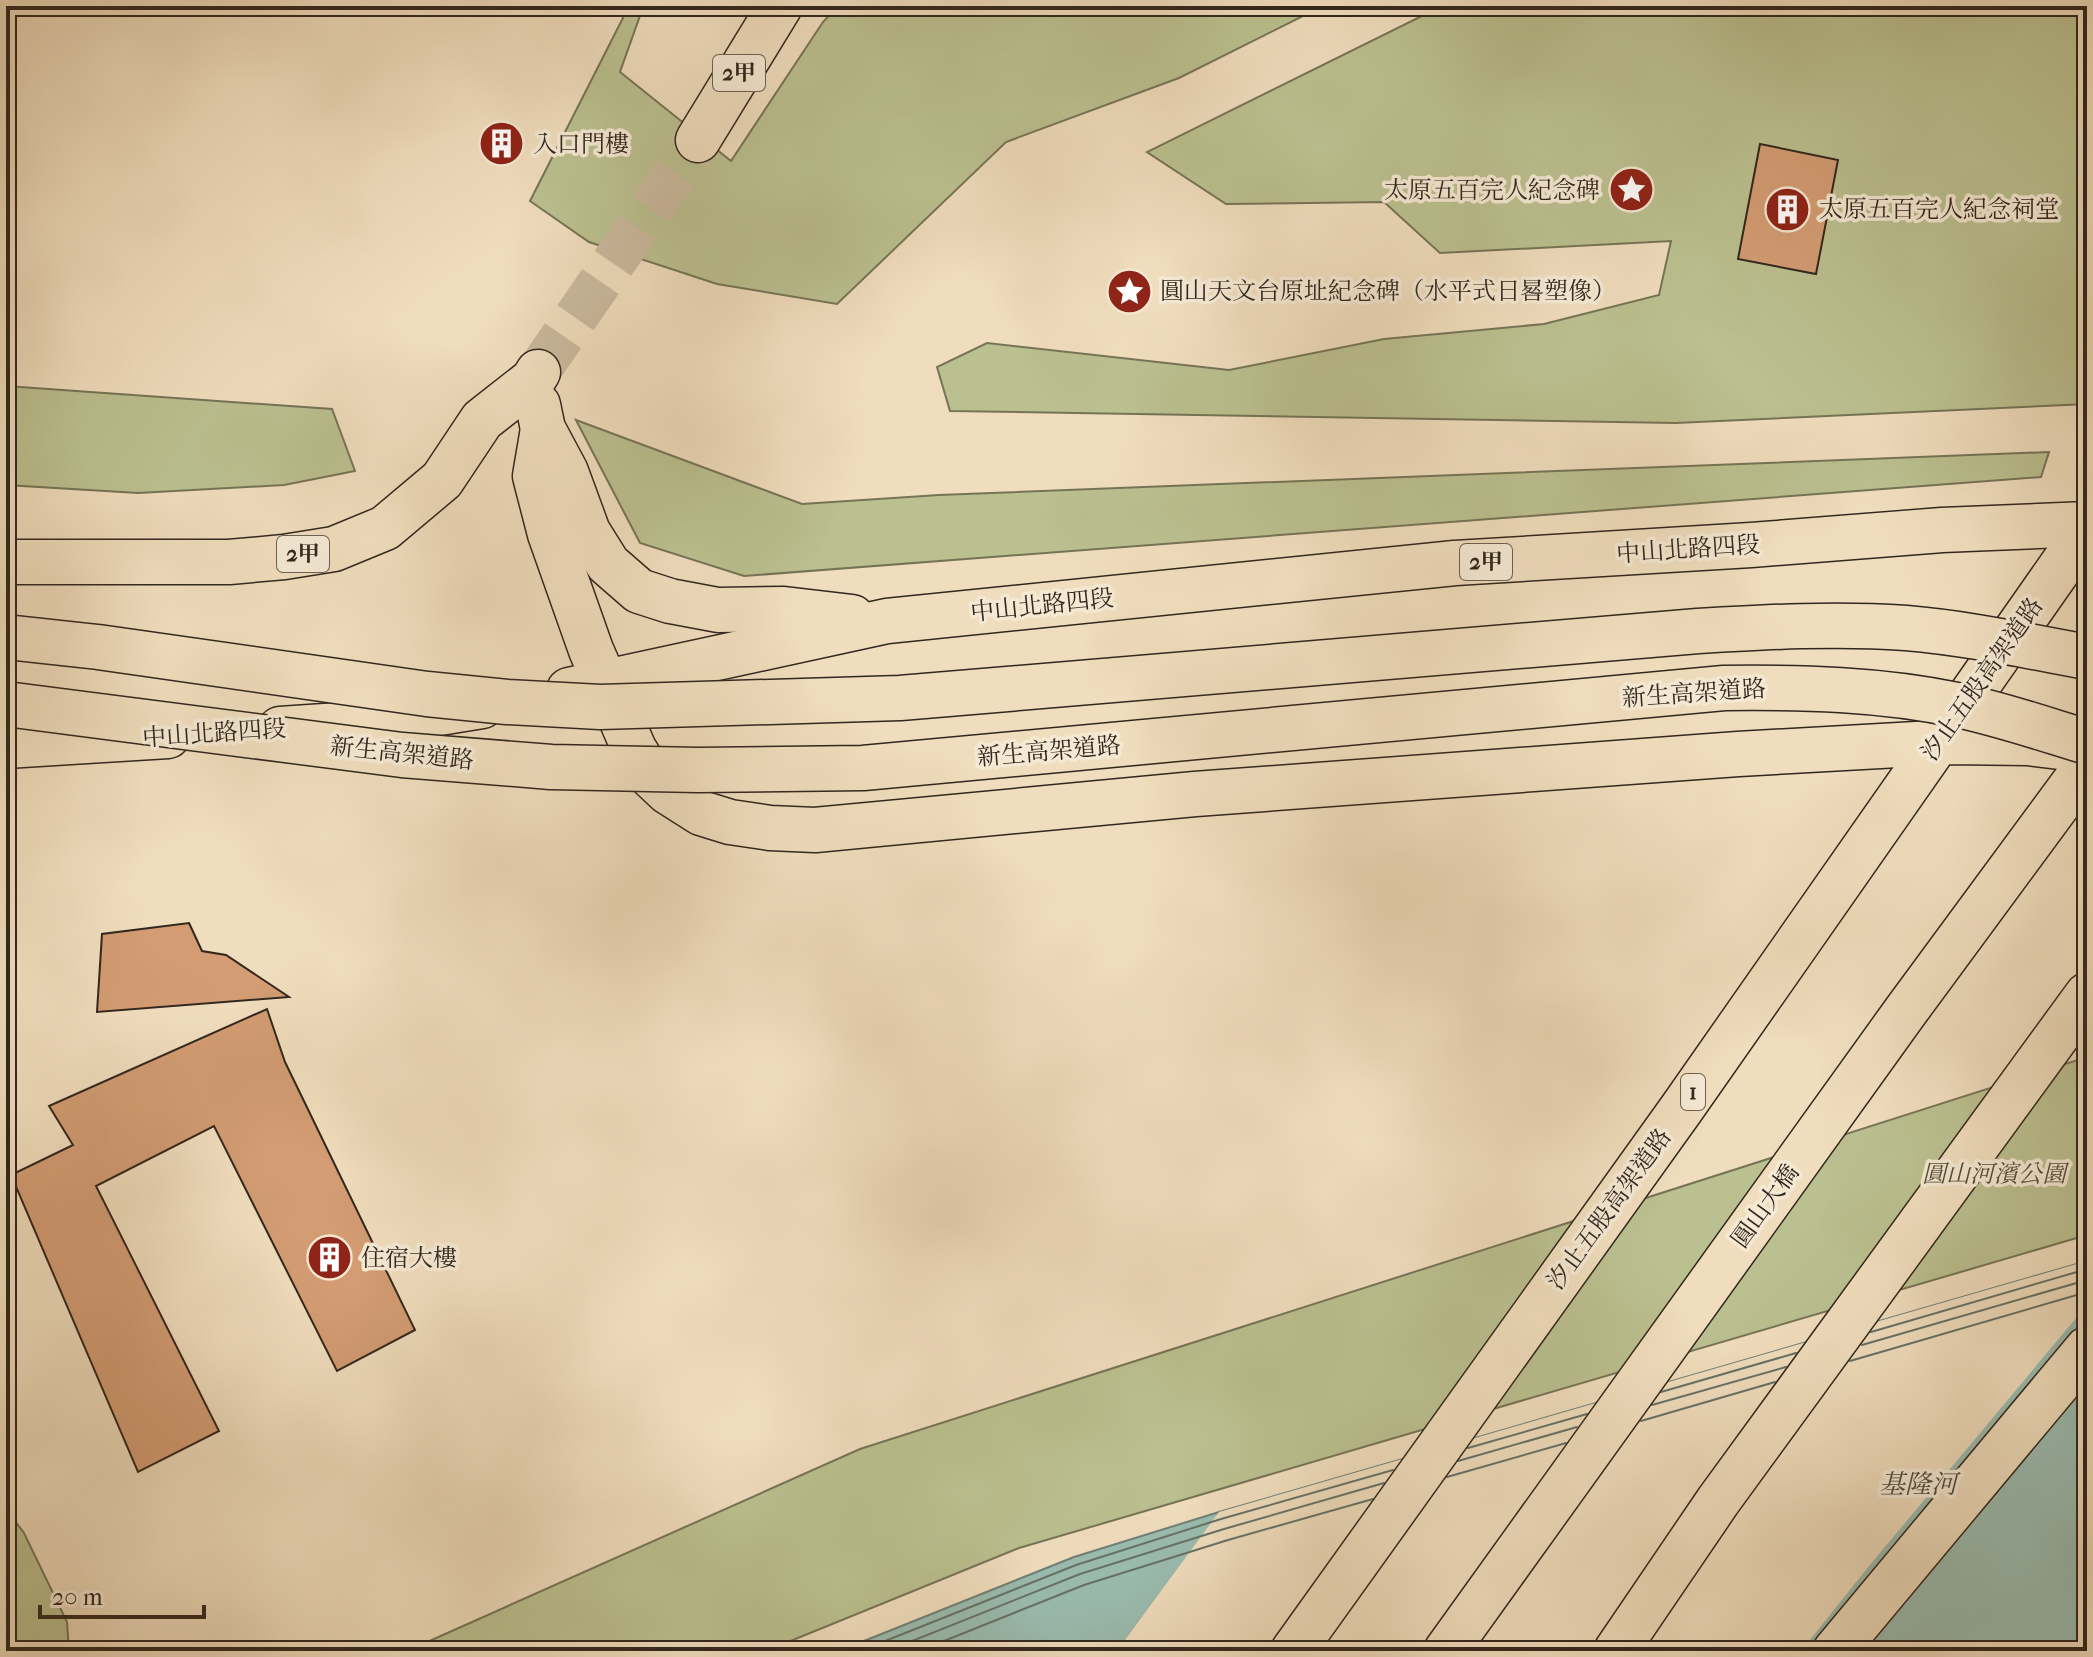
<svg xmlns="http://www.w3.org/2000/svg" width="2093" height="1657" font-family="'IM FELL French Canon','Noto Serif TC',serif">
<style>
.green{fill:#bbc090;stroke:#767457;stroke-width:2}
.water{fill:#9abcb0;stroke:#708076;stroke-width:2}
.pier{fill:#f0ddbd}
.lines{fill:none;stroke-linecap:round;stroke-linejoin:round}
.shore{stroke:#667267;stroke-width:2}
.building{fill:#d39c73;stroke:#32271e;stroke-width:2}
.major-tunnel{stroke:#cab99d;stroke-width:44;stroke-dasharray:44 22;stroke-linecap:butt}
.major-casing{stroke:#32271e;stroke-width:47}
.highway-casing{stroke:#32271e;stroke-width:47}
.major{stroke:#f0ddbd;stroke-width:44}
.highway{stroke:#f0ddbd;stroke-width:44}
.highway-bridge-casing{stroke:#32271e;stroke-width:47;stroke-linecap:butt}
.highway-bridge{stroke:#f0ddbd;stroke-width:44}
.labels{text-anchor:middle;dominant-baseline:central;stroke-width:7;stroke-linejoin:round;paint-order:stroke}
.shield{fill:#f5e9d4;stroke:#6c6155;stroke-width:2}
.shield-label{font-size:22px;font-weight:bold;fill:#32271e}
.poi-label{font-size:24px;fill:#32271e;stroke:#f5e9d4;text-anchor:start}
.street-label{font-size:24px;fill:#32271e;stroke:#f5e9d4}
.park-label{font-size:24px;font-style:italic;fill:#544d3a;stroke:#f5e9d4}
.water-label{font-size:26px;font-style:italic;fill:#4c4c42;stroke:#f5e9d4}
</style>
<rect width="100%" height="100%" fill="#f0ddbd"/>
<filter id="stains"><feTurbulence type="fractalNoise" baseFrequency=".0025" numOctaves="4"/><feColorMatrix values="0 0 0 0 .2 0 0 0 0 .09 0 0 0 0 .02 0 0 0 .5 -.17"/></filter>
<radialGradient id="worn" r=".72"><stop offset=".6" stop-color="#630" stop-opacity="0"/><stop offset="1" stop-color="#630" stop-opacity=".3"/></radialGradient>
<!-- green -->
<g class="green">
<path d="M629 6H637L642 10 620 72 731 161 823 22 838 6H1323L1179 78 1006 142 837 304 717 284 589 242 530 201Z"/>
<path d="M1442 6H2087V404L1676 423 950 411 937 367 987 343 1229 370 1384 339 1544 324 1659 295 1671 241 1440 253 1384 202 1226 204 1147 152Z"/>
<path d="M6 386 332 409 355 471 284 485 138 493 6 485Z"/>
<path d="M576 420 802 504 939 495 2049 452 2041 477 744 576 640 543Z"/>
<path d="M2087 1057V1235L1019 1548 766 1651H407L860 1449Z"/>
<path d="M6 1509 24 1533 67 1622 69 1651H6Z"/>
</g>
<!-- water -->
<path class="water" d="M2087 1261V1651H839L1074 1557 1219 1512Z"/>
<!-- pier -->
<path class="pier" d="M2087 1261V1305L1869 1566 1801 1651H1117L1219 1512Z"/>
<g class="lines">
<!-- shore -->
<g class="shore">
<path d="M1871 1332 2087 1269"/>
<path d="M1862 1345 2087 1280"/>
<path d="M1850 1361 2087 1292"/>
<path d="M1661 1392 1796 1353"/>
<path d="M1652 1405 1786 1367"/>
<path d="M1641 1421 1775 1382"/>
<path d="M1468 1448 1587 1414"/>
<path d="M1458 1461 1577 1427"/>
<path d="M1447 1477 1566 1443"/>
<path d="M860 1651 1076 1565 1221 1519 1393 1470"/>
<path d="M887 1651 1080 1574 1224 1529 1384 1483"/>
<path d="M919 1651 1084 1585 1228 1540 1373 1499"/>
</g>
</g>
<!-- building -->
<g class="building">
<path d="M1760 144 1838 160 1816 274 1738 259Z"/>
<path d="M189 923 202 951 226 955 289 997 97 1012 102 934Z"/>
<path d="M267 1009 285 1062 415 1330 337 1371 214 1126 96 1186 219 1431 138 1472 11 1175 73 1145 49 1106Z"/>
</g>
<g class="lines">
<!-- major-tunnel -->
<path class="major-tunnel" d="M538 372 698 140"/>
<defs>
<g id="major">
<path d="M698 140 780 6"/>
<path d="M538 405 543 429 566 472 588 532 608 564 639 591 670 601 718 610 784 609 852 617"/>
<path d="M6 562H229L284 557 334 549 385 528 442 480 482 420 533 380 538 372"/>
<path d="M569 690 887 621 1455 563 1751 545 1942 530 2087 524"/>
<path d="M280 729 384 722 482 706"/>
<path d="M6 746 168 736"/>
</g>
<g id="highway">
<path d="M543 429 535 476 550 534 591 650 634 749 650 775 668 792 701 813 730 822 770 828 815 830 1195 794 1738 754 1952 742 2028 743 2076 749"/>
<path d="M1293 1651 1682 1108 2087 529"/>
<path d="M1446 1651 1905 1012 2087 765"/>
<path d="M1616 1651 1718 1501 2087 995"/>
<path d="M1835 1651 2087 1349"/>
</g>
</defs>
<!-- major casing -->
<use href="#major" class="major-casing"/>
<!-- highway casing -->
<use href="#highway" class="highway-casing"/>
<!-- major -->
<use href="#major" class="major"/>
<!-- highway -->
<use href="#highway" class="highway"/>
<defs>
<g id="highway-bridge">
<path d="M6 637 98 647 427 694 507 702 600 707 900 698 1698 631C1767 627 1836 623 1906 628 1966 633 2027 646 2087 657"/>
<path d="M6 704 402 755 551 767 698 770 863 768 1724 688C1801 687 1881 689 1957 705 2001 714 2044 729 2087 742"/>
</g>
</defs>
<!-- highway-bridge casing -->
<use href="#highway-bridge" class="highway-bridge-casing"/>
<!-- highway-bridge -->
<use href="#highway-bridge" class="highway-bridge"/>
</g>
<!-- icons -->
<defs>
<symbol id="building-disc" viewBox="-11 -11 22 22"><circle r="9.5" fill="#8f2418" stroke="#f5e9d4"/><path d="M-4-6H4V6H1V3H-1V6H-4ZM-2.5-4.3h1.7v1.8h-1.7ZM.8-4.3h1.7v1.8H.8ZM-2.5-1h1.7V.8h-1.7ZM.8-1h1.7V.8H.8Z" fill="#fff"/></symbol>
<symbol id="sight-disc" viewBox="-11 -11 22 22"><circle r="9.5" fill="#8f2418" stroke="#f5e9d4"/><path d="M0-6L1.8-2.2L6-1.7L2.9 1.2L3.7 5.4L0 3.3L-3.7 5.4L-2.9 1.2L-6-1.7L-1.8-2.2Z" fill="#fff"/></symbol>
</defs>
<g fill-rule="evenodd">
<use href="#building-disc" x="476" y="118" width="51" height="51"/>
<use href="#sight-disc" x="1606" y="164" width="51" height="51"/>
<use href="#building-disc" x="1762" y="184" width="51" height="51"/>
<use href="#sight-disc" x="1104" y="266" width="51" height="51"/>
<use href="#building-disc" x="304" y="1232" width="51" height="51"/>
</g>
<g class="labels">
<!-- shield labels -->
<g class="shield">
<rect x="713" y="55" width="52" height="36" rx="6"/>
<rect x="277" y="536" width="52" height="36" rx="6"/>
<rect x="1460" y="544" width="52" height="36" rx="6"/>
<rect x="1681" y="1074" width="24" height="36" rx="6"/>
</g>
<g class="shield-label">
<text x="739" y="73">2甲</text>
<text x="303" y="554">2甲</text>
<text x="1486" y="562">2甲</text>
<text x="1693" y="1092">1</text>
</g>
<!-- poi labels -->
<g class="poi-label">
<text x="533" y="144">入口門樓</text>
<text x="1600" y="190" text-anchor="end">太原五百完人紀念碑</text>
<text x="1819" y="209">太原五百完人紀念祠堂</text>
<text x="1160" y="291">圓山天文台原址紀念碑（水平式日晷塑像）</text>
<text x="361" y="1258">住宿大樓</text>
</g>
<!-- street labels -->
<g class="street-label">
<text transform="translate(1688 549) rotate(-4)">中山北路四段</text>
<text transform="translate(1042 605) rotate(-6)">中山北路四段</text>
<text transform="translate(1982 679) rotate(-55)">汐止五股高架道路</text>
<text transform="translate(1694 693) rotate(-4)">新生高架道路</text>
<text transform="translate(214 733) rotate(-4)">中山北路四段</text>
<text transform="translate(1049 751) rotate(-5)">新生高架道路</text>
<text transform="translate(402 753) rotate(6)">新生高架道路</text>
<text transform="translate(1765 1206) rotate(-54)">圓山大橋</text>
<text transform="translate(1609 1209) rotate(-54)">汐止五股高架道路</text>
</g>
<!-- park labels -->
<g class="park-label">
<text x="1994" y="1174">圓山河濱公園</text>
</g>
<!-- water labels -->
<g class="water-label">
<text x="1918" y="1484">基隆河</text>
</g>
</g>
<!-- margin -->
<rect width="2093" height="1657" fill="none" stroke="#f0ddbd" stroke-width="32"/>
<rect x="8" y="8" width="2077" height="1641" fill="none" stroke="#32271e" stroke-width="4"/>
<rect x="16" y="16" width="2061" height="1625" fill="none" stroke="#32271e" stroke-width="2"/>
<!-- scale -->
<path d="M40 1605v12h164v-12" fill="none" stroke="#32271e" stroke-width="4"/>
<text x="52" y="1605" font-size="24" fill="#32271e" stroke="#f5e9d4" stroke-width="6" paint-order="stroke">20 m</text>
<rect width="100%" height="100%" filter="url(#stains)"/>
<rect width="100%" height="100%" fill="url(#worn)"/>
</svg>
